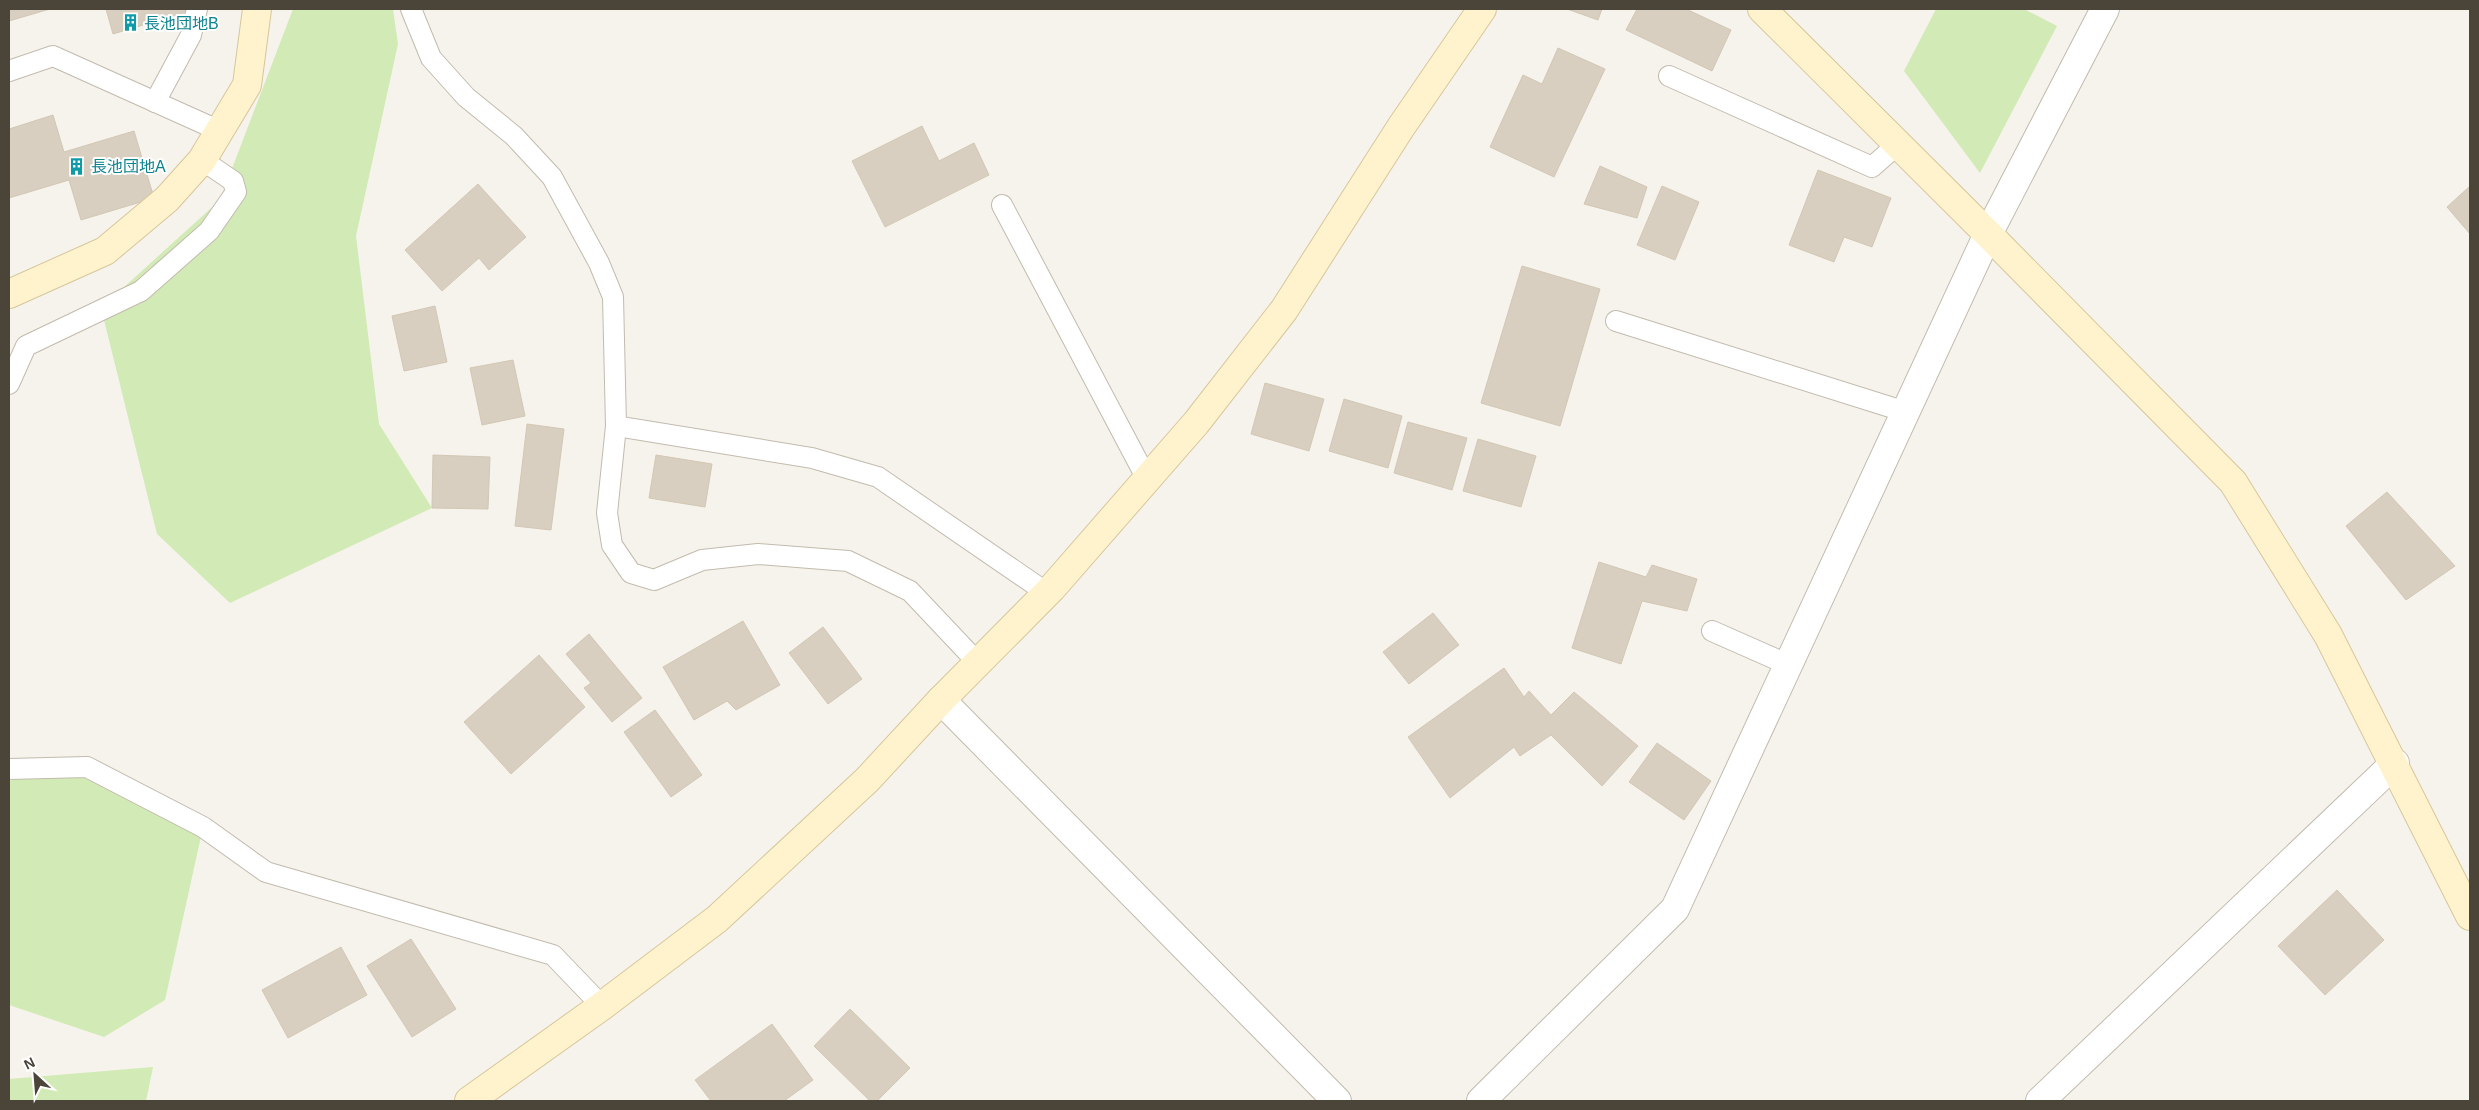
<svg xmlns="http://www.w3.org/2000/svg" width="2479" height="1110" font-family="Arial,'Noto Sans JP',sans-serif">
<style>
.green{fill:#d2eab5}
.building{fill:#d8cfc1;stroke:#d3c7b4}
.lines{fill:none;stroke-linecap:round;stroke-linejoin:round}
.lane-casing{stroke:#c2bbae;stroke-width:22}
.street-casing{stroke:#c2bbae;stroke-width:30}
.secondary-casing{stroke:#d6c79b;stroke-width:30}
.lane{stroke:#fff;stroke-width:20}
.street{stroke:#fff;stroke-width:28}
.secondary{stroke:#fff3cd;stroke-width:28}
.labels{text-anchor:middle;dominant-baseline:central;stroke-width:4;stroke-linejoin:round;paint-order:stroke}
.culture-label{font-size:16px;fill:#0d838f;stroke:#fff;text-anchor:start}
</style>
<rect width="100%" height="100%" fill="#f6f3ec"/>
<!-- green -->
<g class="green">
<path d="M293 9H393L398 44 356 236 379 424 432 508 230 603 157 534 101 308 220 200Z"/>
<path d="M1936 9H2024L2057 26 1980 173 1904 71Z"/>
<path d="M72 760 203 827 165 1000 104 1037 9 1005V781Z"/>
<path d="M153 1067 146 1101H9V1079Z"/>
</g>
<!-- building -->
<g class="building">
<path d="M9 9H50L9 21Z"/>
<path d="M106 9H186L187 12 113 34Z"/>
<path d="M1567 9H1602L1598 20Z"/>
<path d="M1637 9H1686L1731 30 1712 71 1626 30Z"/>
<path d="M1558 48 1605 69 1554 177 1490 147 1523 75 1542 84Z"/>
<path d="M53 115 64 152 134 131 154 198 81 220 69 180 9 198V129Z"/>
<path d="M922 126 939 161 974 143 989 175 885 227 852 161Z"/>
<path d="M1600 166 1647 187 1637 218 1584 204Z"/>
<path d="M1818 170 1891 198 1872 247 1844 237 1834 262 1789 245Z"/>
<path d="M478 184 526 237 489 270 479 258 442 291 405 250Z"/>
<path d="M1662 186 1699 202 1675 260 1637 245Z"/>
<path d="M2470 186V234L2447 207Z"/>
<path d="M1522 266 1600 289 1560 426 1481 403Z"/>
<path d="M435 306 447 362 404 371 392 316Z"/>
<path d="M513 360 525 416 482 425 470 368Z"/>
<path d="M1265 383 1324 399 1309 451 1251 434Z"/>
<path d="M1344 399 1402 416 1388 468 1329 451Z"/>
<path d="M1408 422 1467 438 1452 490 1394 473Z"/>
<path d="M527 424 564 429 551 530 515 526Z"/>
<path d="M1478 439 1536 456 1521 507 1463 491Z"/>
<path d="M433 455 490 457 488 509 432 508Z"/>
<path d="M656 455 712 464 705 507 649 498Z"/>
<path d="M2387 492 2455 566 2406 600 2346 526Z"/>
<path d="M1599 562 1646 577 1652 565 1697 579 1687 611 1642 601 1621 664 1572 648Z"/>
<path d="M1433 613 1459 645 1409 684 1383 652Z"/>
<path d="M743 621 780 685 736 710 727 701 694 720 663 667Z"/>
<path d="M823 627 862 679 828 704 789 653Z"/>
<path d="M589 634 642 698 612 722 584 688 591 683 566 654Z"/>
<path d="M539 655 585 707 511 774 464 722Z"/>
<path d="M1504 668 1524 697 1529 691 1551 715 1574 692 1638 746 1602 786 1551 735 1520 756 1514 747 1450 798 1408 737Z"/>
<path d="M655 710 702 775 671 797 624 732Z"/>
<path d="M1657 743 1711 781 1684 820 1629 782Z"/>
<path d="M2337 890 2384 940 2325 995 2278 946Z"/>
<path d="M411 939 456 1009 412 1037 367 966Z"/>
<path d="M341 947 367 995 288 1038 262 990Z"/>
<path d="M850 1009 910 1068 877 1101H870L814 1046Z"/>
<path d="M772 1024 813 1080 784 1101H711L695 1080Z"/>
</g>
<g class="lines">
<defs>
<g id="lane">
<path d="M411 9 431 58 466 97 514 136 552 177 599 263 613 297 616 426 607 513 612 545 631 573 654 580 702 560 758 554 848 561 910 591 978 663"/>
<path d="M9 71 53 56 220 131"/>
<path d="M1669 76 1872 167 1898 144"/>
<path d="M155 102 191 35 197 9"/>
<path d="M1002 205 1147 479"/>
<path d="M1616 321 1906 412"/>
<path d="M9 384 26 346 141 291 209 231 236 192 233 181 202 160"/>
<path d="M616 426 812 458 878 477 1047 593"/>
<path d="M1712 631 1789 665"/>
<path d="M9 769 87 767 203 827 266 872 553 955 602 1006"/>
</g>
<g id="street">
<path d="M941 700 1337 1101"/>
<path d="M1481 1101 1675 909 1988 234 2105 9"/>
<path d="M2040 1101 2395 763"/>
</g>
<g id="secondary">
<path d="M1762 9 1988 234 2233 482 2328 635 2470 916"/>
<path d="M9 294 105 251 167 199 202 160 247 85 257 9"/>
<path d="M469 1101 602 1006 717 919 867 780 941 700 1052 588 1196 423 1284 310 1401 127 1482 9"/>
</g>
</defs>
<!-- lane casing -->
<use href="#lane" class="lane-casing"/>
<!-- street casing -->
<use href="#street" class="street-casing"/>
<!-- secondary casing -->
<use href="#secondary" class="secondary-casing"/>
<!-- lane -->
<use href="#lane" class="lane"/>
<!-- street -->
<use href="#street" class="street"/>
<!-- secondary -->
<use href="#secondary" class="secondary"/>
</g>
<!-- icons -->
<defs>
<symbol id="building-bare" viewBox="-9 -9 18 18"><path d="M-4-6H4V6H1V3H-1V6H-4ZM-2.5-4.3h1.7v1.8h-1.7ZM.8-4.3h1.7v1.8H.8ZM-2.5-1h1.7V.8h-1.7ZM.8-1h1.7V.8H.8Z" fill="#0f9aa8" stroke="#fff" stroke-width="2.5" paint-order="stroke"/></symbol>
</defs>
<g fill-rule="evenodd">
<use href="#building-bare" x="118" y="10" width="25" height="25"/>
<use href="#building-bare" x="64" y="154" width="25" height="25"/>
</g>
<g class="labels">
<!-- culture labels -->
<g class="culture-label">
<text x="144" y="23">長池団地B</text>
<text x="91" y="166">長池団地A</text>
</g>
</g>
<!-- border -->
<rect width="2479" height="1110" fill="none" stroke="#4b4439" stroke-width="20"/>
<!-- north arrow -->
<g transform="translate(35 1075) rotate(334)" stroke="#ffffff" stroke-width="4" paint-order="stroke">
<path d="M0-4L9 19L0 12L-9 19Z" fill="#4b4439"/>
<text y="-8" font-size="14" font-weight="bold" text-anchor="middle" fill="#4b4439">N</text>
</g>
</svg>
